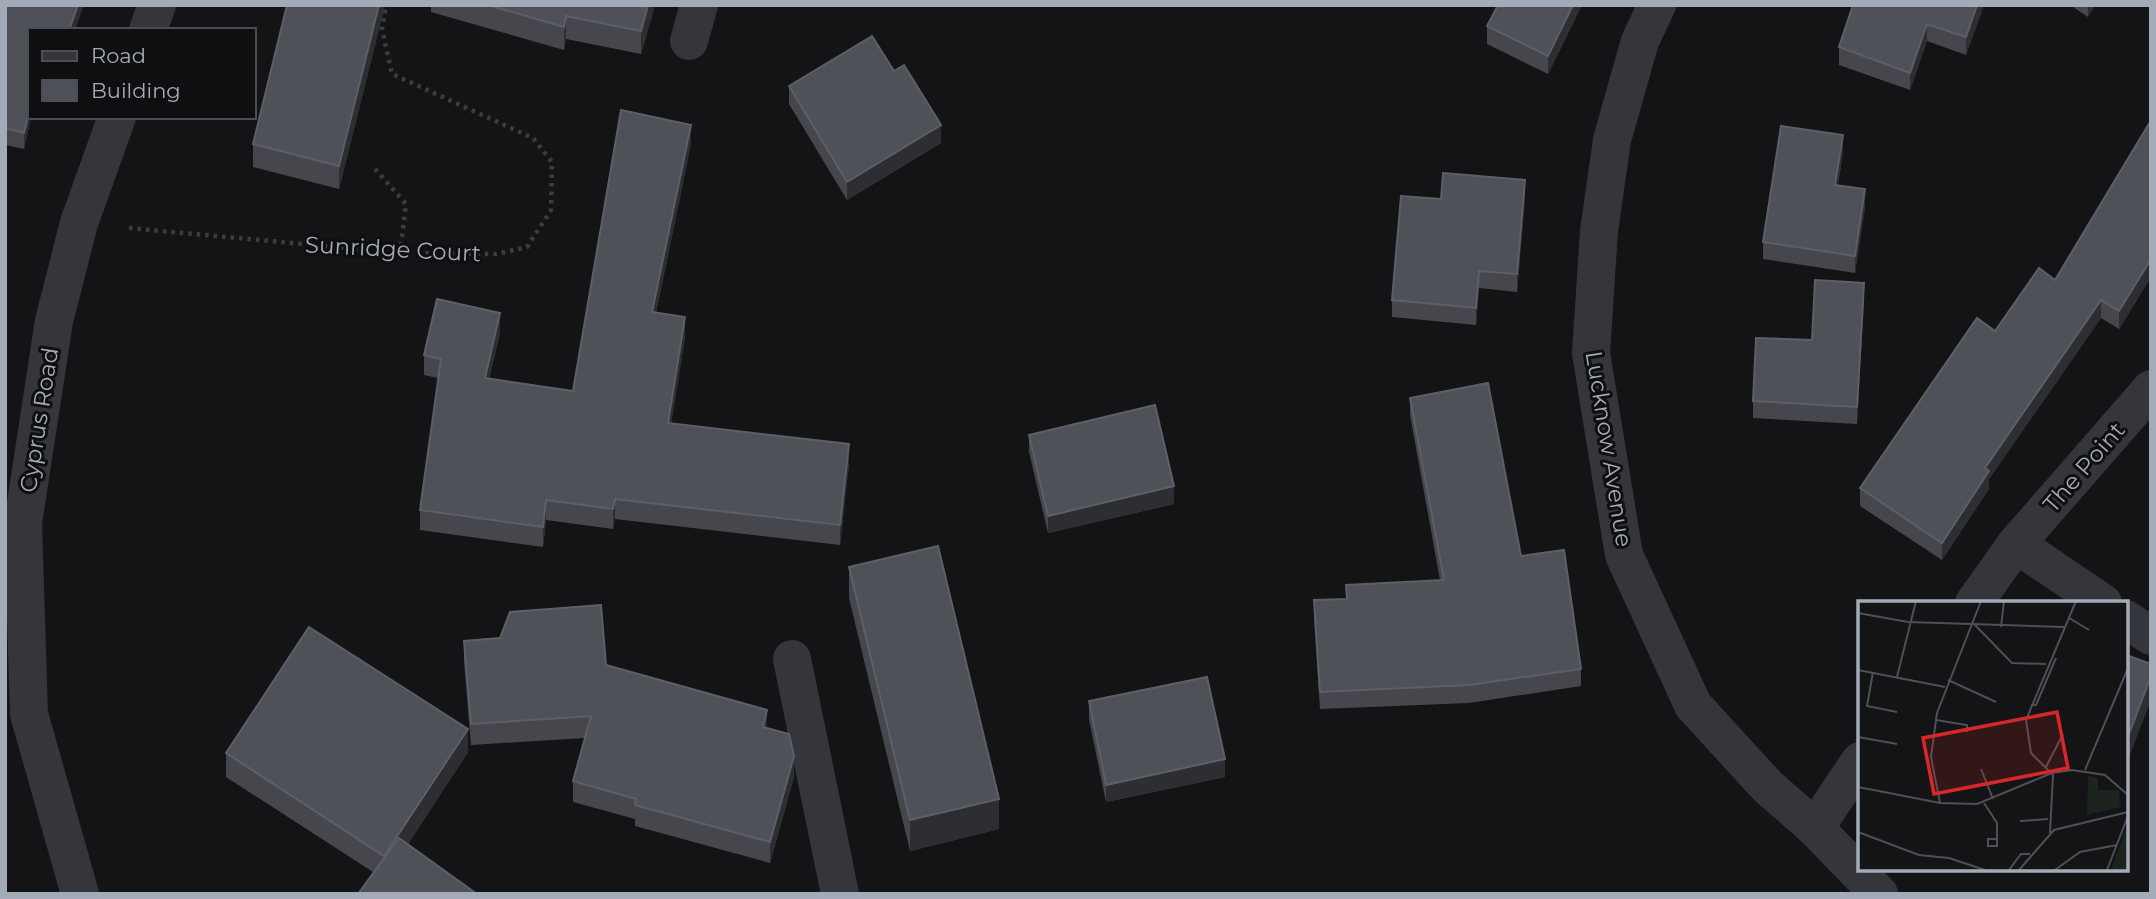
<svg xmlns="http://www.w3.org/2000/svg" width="2156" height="899" font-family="Montserrat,sans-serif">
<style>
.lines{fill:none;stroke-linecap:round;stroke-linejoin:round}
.path{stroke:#3b3d43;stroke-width:4.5;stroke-dasharray:3.5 5;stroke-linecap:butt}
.minor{stroke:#35363c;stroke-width:38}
.wall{fill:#45474c}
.shaded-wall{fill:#2d2e32}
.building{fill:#4f5158;stroke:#5d5f67;stroke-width:2}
.labels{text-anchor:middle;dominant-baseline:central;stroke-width:6;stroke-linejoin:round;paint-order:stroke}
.street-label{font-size:23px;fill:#a4abb8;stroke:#0f0f11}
.inset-road{fill:none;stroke:#4e5057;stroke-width:2}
.view{fill:#d62828;fill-opacity:0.15;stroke:#d62828;stroke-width:3.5}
.inset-edge{fill:none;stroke:#a4abb8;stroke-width:3.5}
</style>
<rect width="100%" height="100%" fill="#141416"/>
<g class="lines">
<!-- path -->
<g class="path">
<path d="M375 169 406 204 400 253"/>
<path d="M129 228 400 253 496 254 527 247 551 210 552 162 533 138 392 74 382 29 386 5"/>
</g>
<!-- minor -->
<g class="minor">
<path d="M1657 5 1640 41 1612 140 1599 231 1591 353 1624 555 1693 705 1767 786 1815 828 1879 894"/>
<path d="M148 30 157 5"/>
<path d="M689 41 699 5"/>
<path d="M2016 544 2103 603"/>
<path d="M1974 603 2016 544 2151 389"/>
<path d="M2126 619 2151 636"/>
<path d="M792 659 840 894"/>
<path d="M1815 828 1860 761"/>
<path d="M80 894 29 714 23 523 54 321 79 223 117 117"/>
</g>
</g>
<!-- wall -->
<g class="wall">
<path d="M5 5 30 30V117H31L24 149 5 145Z"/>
<path d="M385 5 339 189 253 167V144Z"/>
<path d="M431 5H655L641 54 566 39 564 50 431 12Z"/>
<path d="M1498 5H1582L1548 74 1487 44V26Z"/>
<path d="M1984 5 1966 55 1927 41 1910 90 1839 65V47Z"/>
<path d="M2070 5H2095L2088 17Z"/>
<path d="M894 71 941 143 847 200 789 104V86Z"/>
<path d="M2151 123V277L2119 329 2101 318 1989 479V489L1942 560 1860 506V488L1995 331 2055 280Z"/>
<path d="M691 144 656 313 685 337 671 424 849 464 840 545 615 519 613 529 546 520 543 547 420 530V510L438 378 424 375V355L500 333 489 379 573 391Z"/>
<path d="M1843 152 1838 185 1865 207 1855 273 1763 259V242Z"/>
<path d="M1525 198 1517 292 1479 288 1476 325 1392 317V300L1441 199Z"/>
<path d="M1864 300 1857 424 1753 418V401Z"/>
<path d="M1410 398 1521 556 1581 669V686L1469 703 1320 709 1314 618V600L1346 599V585L1440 580 1410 415Z"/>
<path d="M1029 435 1174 504 1048 533 1029 452Z"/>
<path d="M849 567 999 829 910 851 849 598Z"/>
<path d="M464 641 606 665 767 728 794 777 770 863 635 826V819L573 802V781L585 738 471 745 464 662Z"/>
<path d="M1089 701 1225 777 1106 802 1089 719Z"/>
<path d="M468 752 408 844 373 872 226 777V753Z"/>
</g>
<!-- shaded-wall -->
<g class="shaded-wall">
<path d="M78 5H84L75 30H69Z"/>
<path d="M379 5H385L339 189V166Z"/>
<path d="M648 5H655L641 54V31Z"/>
<path d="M1573 5H1582L1548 74V56Z"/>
<path d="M1977 5H1984L1966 55V37Z"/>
<path d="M2088 5H2095L2088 17Z"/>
<path d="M566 16V39L564 50V27Z"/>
<path d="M1927 24V41L1910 90V73Z"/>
<path d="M30 108V117H31L24 149V133Z"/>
<path d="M691 125V144L652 332V312Z"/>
<path d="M941 125V143L847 200V182Z"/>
<path d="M1843 135V152L1835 202V185Z"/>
<path d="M1525 180V198L1517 292V274Z"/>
<path d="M1865 189V207L1855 273V256Z"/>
<path d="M2151 259V277L2119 329V311Z"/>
<path d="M1479 271V288L1476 325V308Z"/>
<path d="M1864 283V300L1857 424V407Z"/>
<path d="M2101 300V318L1989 479V489L1942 560V543L1985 468Z"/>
<path d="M500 313V333L485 398V378Z"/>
<path d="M685 317V337L668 443V423Z"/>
<path d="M849 444V464L840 545V525Z"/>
<path d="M1174 486V504L1048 533V516Z"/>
<path d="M615 499V519L613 529V509Z"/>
<path d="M546 500V520L543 547V527Z"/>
<path d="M2151 676V700L2126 765V742Z"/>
<path d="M767 710V731L763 727Z"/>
<path d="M468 729V752L384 880V856Z"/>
<path d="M794 756V777L770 863V842Z"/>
<path d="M1225 759V777L1106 802V785Z"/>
<path d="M999 799V829L910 851V820Z"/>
</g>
<!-- building -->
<g class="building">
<path d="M5 5H78L69 30H30V108L24 133 5 128Z"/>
<path d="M287 5H379L339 166 253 144Z"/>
<path d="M488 5H648L641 31 566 16 564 27Z"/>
<path d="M1498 5H1573L1548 56 1487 26Z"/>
<path d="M1853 5H1977L1966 37 1927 24 1910 73 1839 47Z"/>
<path d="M872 36 894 71 904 65 941 125 847 182 789 86Z"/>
<path d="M621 110 691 125 652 312 685 317 668 423 849 444 840 525 615 499 613 509 546 500 543 527 420 510 441 359 424 355 437 299 500 313 485 378 573 391Z"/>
<path d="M2150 122 2151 259 2119 311 2101 300 1985 468 1989 471 1942 543 1860 488 1977 318 1995 331 2039 268 2055 280Z"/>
<path d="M1781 126 1843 135 1835 185 1865 189 1855 256 1763 242Z"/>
<path d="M1443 173 1525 180 1517 274 1479 271 1476 308 1392 300 1401 196 1441 199Z"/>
<path d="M1815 280 1864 283 1857 407 1753 401 1756 338 1812 340Z"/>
<path d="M1488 383 1521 556 1564 550 1581 669 1469 685 1320 692 1314 600 1347 599 1346 585 1444 580 1410 398Z"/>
<path d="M1155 405 1174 486 1048 516 1029 435Z"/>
<path d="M938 546 999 799 910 820 849 567Z"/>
<path d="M601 605 606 665 767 710 763 727 789 734 794 756 770 842 635 805 636 799 573 781 591 716 471 724 464 641 500 638 510 612Z"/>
<path d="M309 627 468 729 384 856 226 753Z"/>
<path d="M2126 655 2151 664V676L2126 742Z"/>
<path d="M1207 677 1225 759 1106 785 1089 701Z"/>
<path d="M399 838 477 894H358Z"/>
</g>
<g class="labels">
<!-- street labels -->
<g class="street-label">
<text transform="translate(393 249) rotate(3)">Sunridge Court</text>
<text transform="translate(39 420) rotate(-81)">Cyprus Road</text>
<text transform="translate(1609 449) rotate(81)">Lucknow Avenue</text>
<text transform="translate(2084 467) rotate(-49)">The Point</text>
</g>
</g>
<!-- overview -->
<g transform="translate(1858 601)">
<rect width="270" height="270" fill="#141416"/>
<path d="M230 175 240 177V189H261L262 206 229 214ZM269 225V269H253Z" fill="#1c241d"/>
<path class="inset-road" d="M0 12 50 21 206 26M211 17 231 29M117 24 154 62 188 63M143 26 146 0M0 69 87 86M15 71 9 105 39 111M39 76 58 0M90 79 138 101M173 104H178L198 57M78 119 109 124V131M0 136 39 143M188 166 205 133M123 168 135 198M227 169 270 67M0 186 82 202 119 203 194 172 214 169 247 174 270 194M82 202 73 156 79 112 123 0M126 202 139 222V245H130V238H139M162 220 190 218M0 231 61 254 91 257 127 269M192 232 195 174 173 152 168 119 218 0M151 269 163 253H172M161 269 196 229 270 211M197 269 222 251 259 244M249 269 270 215"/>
<path class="view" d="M199 111 210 167 76 193 65 137Z"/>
<rect width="270" height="270" class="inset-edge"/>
</g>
<!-- border -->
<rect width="2156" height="899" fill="none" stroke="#a4abb8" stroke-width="14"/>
<!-- legend -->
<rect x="28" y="28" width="228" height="91" fill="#0f0f11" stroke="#4b4d54" stroke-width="2"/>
<rect x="42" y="51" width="35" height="10" fill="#35363c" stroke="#4b4d54" stroke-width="2"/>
<text x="91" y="63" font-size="21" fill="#a4abb8">Road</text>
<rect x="42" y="80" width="35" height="21" fill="#4f5158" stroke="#4b4d54" stroke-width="2"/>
<text x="91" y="98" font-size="21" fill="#a4abb8">Building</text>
</svg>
